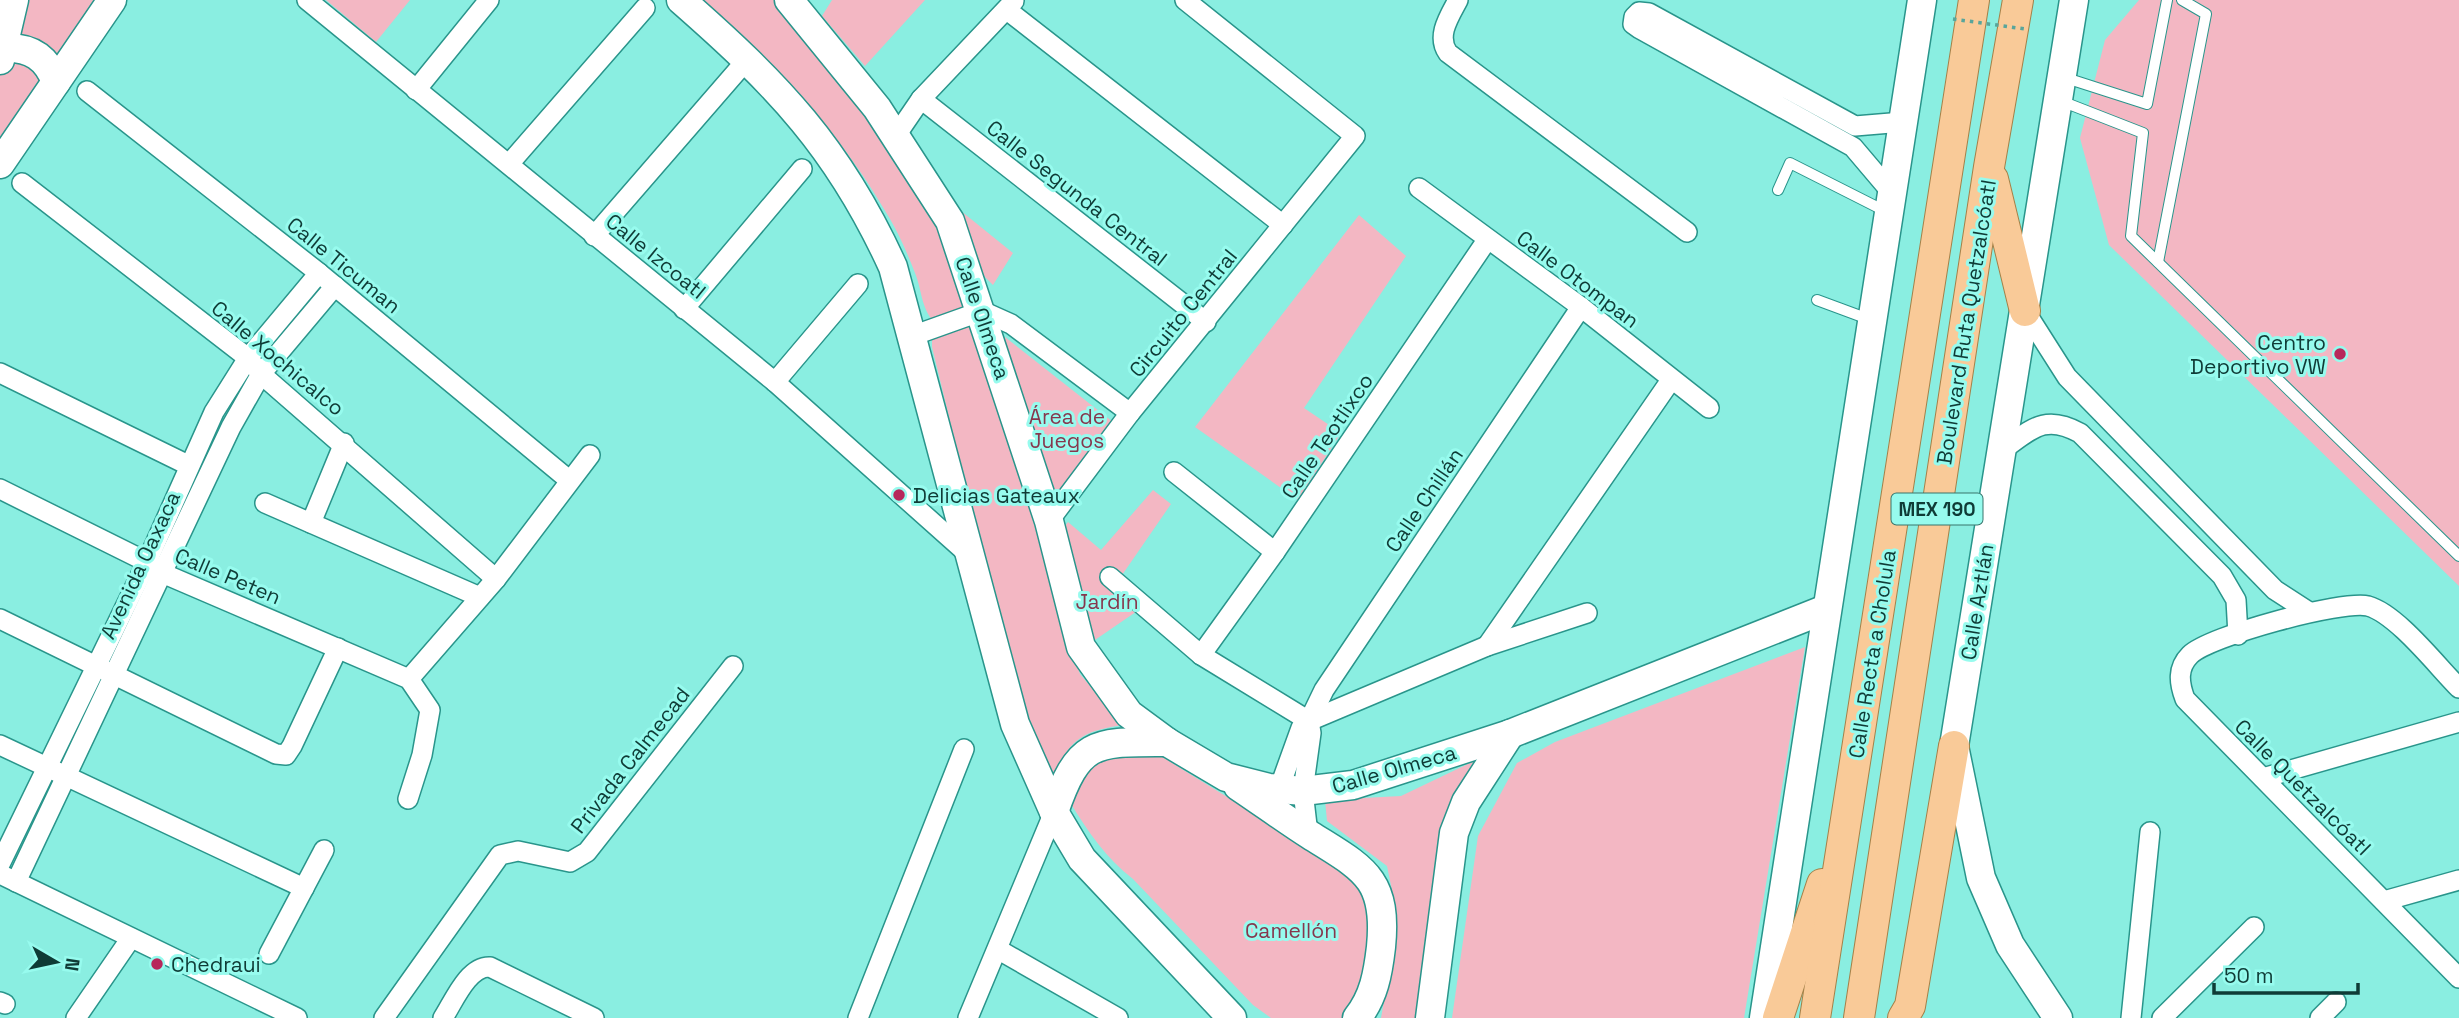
<svg xmlns="http://www.w3.org/2000/svg" width="2459" height="1018" font-family="'Space Grotesk',sans-serif">
<style>
.green{fill:#f3b7c3}
.lines{fill:none;stroke-linecap:round;stroke-linejoin:round}
.lane-casing{stroke:#29958b;stroke-width:12}
.street-casing{stroke:#29958b;stroke-width:22}
.secondary-casing{stroke:#29958b;stroke-width:31}
.primary-casing{stroke:#a48149;stroke-width:32}
.lane{stroke:#fff;stroke-width:10}
.street{stroke:#fff;stroke-width:19}
.secondary{stroke:#fff;stroke-width:28}
.primary{stroke:#f9ca98;stroke-width:30}
.path-bridge{stroke:#58a59b;stroke-width:3.5;stroke-dasharray:3.5 5;stroke-linecap:butt}
.poi-dot{fill:#b7285b;stroke:#97fbee;stroke-width:2.5}
.labels{text-anchor:middle;dominant-baseline:central;stroke-width:6;stroke-linejoin:round;paint-order:stroke}
.shield{fill:#97fbee;stroke:#38756d;stroke-width:2}
.shield-label{font-size:19px;font-weight:bold;fill:#0f3b36}
.street-label{font-size:21px;fill:#0f3b36;stroke:#97fbee}
.poi-label{font-size:21px;fill:#0f3b36;stroke:#97fbee;text-anchor:start}
.park-label{font-size:21px;fill:#86374d;stroke:#97fbee}
</style>
<rect width="100%" height="100%" fill="#8aeee1"/>
<!-- green -->
<g class="green">
<path d="M26 0H101L57 61 19 40Z"/>
<path d="M326 0H410L376 42Z"/>
<path d="M697 0H782L951 233 974 306 934 322C921 308 922 290 915 273 908 255 900 236 890 219 842 135 774 59 697 0Z"/>
<path d="M832 0H925L865 66 822 16Z"/>
<path d="M2139 0H2459V586L2109 245 2080 138 2105 40Z"/>
<path d="M9 56H22L43 80 0 151V75Z"/>
<path d="M948 197 961 211 1013 253 993 285 979 271Z"/>
<path d="M1359 215 1406 256 1304 408 1341 433 1298 500 1195 427Z"/>
<path d="M970 321 1016 439 1060 617 1080 674 1123 725C1085 731 1072 737 1054 773 1032 751 1027 714 1018 685 984 574 960 460 932 347V335Z"/>
<path d="M1005 337 1113 422 1058 492 1053 491 1003 339Z"/>
<path d="M1153 490 1171 504 1120 578 1146 605 1092 642 1065 526 1068 522 1101 550Z"/>
<path d="M1805 647 1744 1018H1452L1478 836 1517 763 1555 742Z"/>
<path d="M1108 748 1156 753 1347 871 1367 896 1372 928 1360 1004 1345 1018H1271L1253 1005 1133 879C1106 858 1089 833 1071 804L1074 788Z"/>
<path d="M1474 761 1447 826 1423 1018H1381L1391 961 1395 905 1387 866 1327 821 1325 800 1401 796Z"/>
</g>
<g class="lines">
<defs>
<g id="lane">
<path d="M2066 78 2147 104 2167 0"/>
<path d="M2061 101 2143 133 2131 236 2459 556"/>
<path d="M1778 190 1790 163 1885 211"/>
<path d="M2158 262 2206 14 2182 0"/>
<path d="M1817 300 1871 320"/>
</g>
<g id="street">
<path d="M307 0 775 382 969 555"/>
<path d="M1458 0C1449 17 1436 36 1448 53L1687 232"/>
<path d="M1007 10 1283 225"/>
<path d="M416 90 489 0"/>
<path d="M87 91 319 273 569 480"/>
<path d="M921 99 1206 322"/>
<path d="M895 137 921 99 1014 1"/>
<path d="M509 164 645 8"/>
<path d="M22 183 248 358 261 374 496 579"/>
<path d="M1419 188 1581 307 1709 408"/>
<path d="M1892 193 1853 147 1640 29 1633 24 1634 17 1639 12 1649 13 1855 126 1903 122"/>
<path d="M594 236 738 70"/>
<path d="M684 309 802 169"/>
<path d="M2025 311 2067 377 2275 590 2309 612"/>
<path d="M912 336 982 311 1011 324 1130 413"/>
<path d="M0 373 188 465"/>
<path d="M775 382 858 284"/>
<path d="M2001 451C2031 430 2044 413 2080 433L2222 576 2236 600 2238 635"/>
<path d="M1174 472 1275 552"/>
<path d="M0 489 147 562 162 573 409 679 430 710 422 755 408 799"/>
<path d="M265 503 480 597"/>
<path d="M1049 521 1130 413 1355 136 1185 0"/>
<path d="M311 523 344 443"/>
<path d="M1110 577 1201 655 1309 721"/>
<path d="M0 619 276 754 286 755 292 746 338 648"/>
<path d="M1487 646 1671 380"/>
<path d="M1201 655 1275 552 1487 240"/>
<path d="M409 679 496 579 590 455"/>
<path d="M2459 688C2437 666 2397 614 2368 606 2342 600 2209 636 2190 655 2177 668 2179 683 2185 699L2459 978"/>
<path d="M1309 721 1487 646 1587 613"/>
<path d="M0 745 304 888"/>
<path d="M2263 778 2459 722"/>
<path d="M1275 800 1301 728 1309 721 1324 690 1581 307"/>
<path d="M1308 834 1303 791 1311 733 1309 721"/>
<path d="M0 864 147 562 214 412 248 358 319 273"/>
<path d="M4 876 297 1018"/>
<path d="M16 882 231 427 261 374 335 286"/>
<path d="M2384 901 2459 880"/>
<path d="M999 950 1118 1018"/>
<path d="M269 954 324 850"/>
<path d="M0 1002 5 1004"/>
<path d="M76 1018 131 938"/>
<path d="M384 1018 500 855 518 851 570 862 587 852 733 666"/>
<path d="M443 1018C454 1001 468 966 490 967L594 1018"/>
<path d="M858 1018 964 749"/>
<path d="M968 1018 1054 812"/>
<path d="M2131 1018 2150 832"/>
<path d="M2162 1018 2254 927"/>
<path d="M2320 1018 2336 1002"/>
</g>
<g id="secondary">
<path d="M681 0C778 85 839 148 893 267L1015 724 1054 812 1082 859 1232 1018"/>
<path d="M789 0 877 108 950 221 1049 521 1081 647 1129 714 1167 742 1226 777 1269 788 1303 791 1353 785 1510 734 1826 609"/>
<path d="M5 48C31 47 47 58 56 82"/>
<path d="M0 60 14 0"/>
<path d="M0 164 112 0"/>
<path d="M1238 786C1262 802 1285 819 1310 835 1362 868 1388 877 1381 947 1378 973 1374 997 1357 1018"/>
<path d="M1054 812C1079 739 1095 742 1167 742"/>
<path d="M1430 1018 1454 833 1466 802 1510 734"/>
<path d="M1764 1018 1922 0"/>
<path d="M2058 1018 2010 945 1981 878 1954 746 2074 0"/>
</g>
<g id="primary">
<path d="M1993 179 2025 311"/>
<path d="M1778 1018 1822 884"/>
<path d="M1815 1018 1974 0"/>
<path d="M1859 1018 1989 167 2018 0"/>
<path d="M1903 1018 1910 1006 1954 746"/>
</g>
</defs>
<!-- lane casing -->
<use href="#lane" class="lane-casing"/>
<!-- street casing -->
<use href="#street" class="street-casing"/>
<!-- secondary casing -->
<use href="#secondary" class="secondary-casing"/>
<!-- primary casing -->
<use href="#primary" class="primary-casing"/>
<!-- lane -->
<use href="#lane" class="lane"/>
<!-- street -->
<use href="#street" class="street"/>
<!-- secondary -->
<use href="#secondary" class="secondary"/>
<!-- primary -->
<use href="#primary" class="primary"/>
<!-- path-bridge -->
<path class="path-bridge" d="M1953 19 2025 29"/>
</g>
<!-- markers -->
<g class="poi-dot">
<circle cx="2340" cy="354" r="7"/>
<circle cx="899" cy="495" r="7"/>
<circle cx="157" cy="964" r="7"/>
</g>
<g class="labels">
<!-- shield labels -->
<rect class="shield" x="1891.5" y="493.5" width="91" height="31" rx="5"/>
<g class="shield-label">
<text x="1937" y="509">MEX 190</text>
</g>
<!-- street labels -->
<g class="street-label">
<text transform="translate(1077 193) rotate(38)">Calle Segunda Central</text>
<text transform="translate(656 256) rotate(39)">Calle Izcoatl</text>
<text transform="translate(344 265) rotate(39)">Calle Ticuman</text>
<text transform="translate(1578 279) rotate(37)">Calle Otompan</text>
<text transform="translate(1183 313) rotate(-51)">Circuito Central</text>
<text transform="translate(983 318) rotate(71)">Calle Olmeca</text>
<text transform="translate(1966 322) rotate(-81)">Boulevard Ruta Quetzalcóatl</text>
<text transform="translate(278 358) rotate(40)">Calle Xochicalco</text>
<text transform="translate(1327 436) rotate(-56)">Calle Teotlixco</text>
<text transform="translate(1424 500) rotate(-56)">Calle Chillán</text>
<text transform="translate(140 565) rotate(-65)">Avenida Oaxaca</text>
<text transform="translate(228 576) rotate(23)">Calle Peten</text>
<text transform="translate(1977 602) rotate(-81)">Calle Aztlán</text>
<text transform="translate(1872 654) rotate(-81)">Calle Recta a Cholula</text>
<text transform="translate(630 760) rotate(-52)">Privada Calmecad</text>
<text transform="translate(1394 769) rotate(-16)">Calle Olmeca</text>
<text transform="translate(2303 787) rotate(45)">Calle Quetzalcóatl</text>
</g>
<!-- poi labels -->
<g class="poi-label">
<text x="2326" y="342" text-anchor="end">Centro<tspan x="2326" dy="24">Deportivo VW</tspan></text>
<text x="913" y="495">Delicias Gateaux</text>
<text x="171" y="964">Chedraui</text>
</g>
<!-- park labels -->
<g class="park-label">
<text x="1067" y="416">Área de<tspan x="1067" dy="24">Juegos</tspan></text>
<text x="1107" y="601">Jardín</text>
<text x="1291" y="930">Camellón</text>
</g>
</g>
<!-- north arrow -->
<g transform="translate(56 962) rotate(99)" stroke="#97fbee" stroke-width="5" paint-order="stroke">
<path d="M0-5L12 26L0 18L-12 26Z" fill="#0f3b36"/>
<text y="-10" font-size="19" font-weight="bold" text-anchor="middle" fill="#0f3b36">N</text>
</g>
<!-- scale -->
<path d="M2214 983v10h144v-10" fill="none" stroke="#0f3b36" stroke-width="3.5"/>
<text x="2224" y="983" font-size="21" fill="#0f3b36" stroke="#97fbee" stroke-width="5" paint-order="stroke">50 m</text>
</svg>
